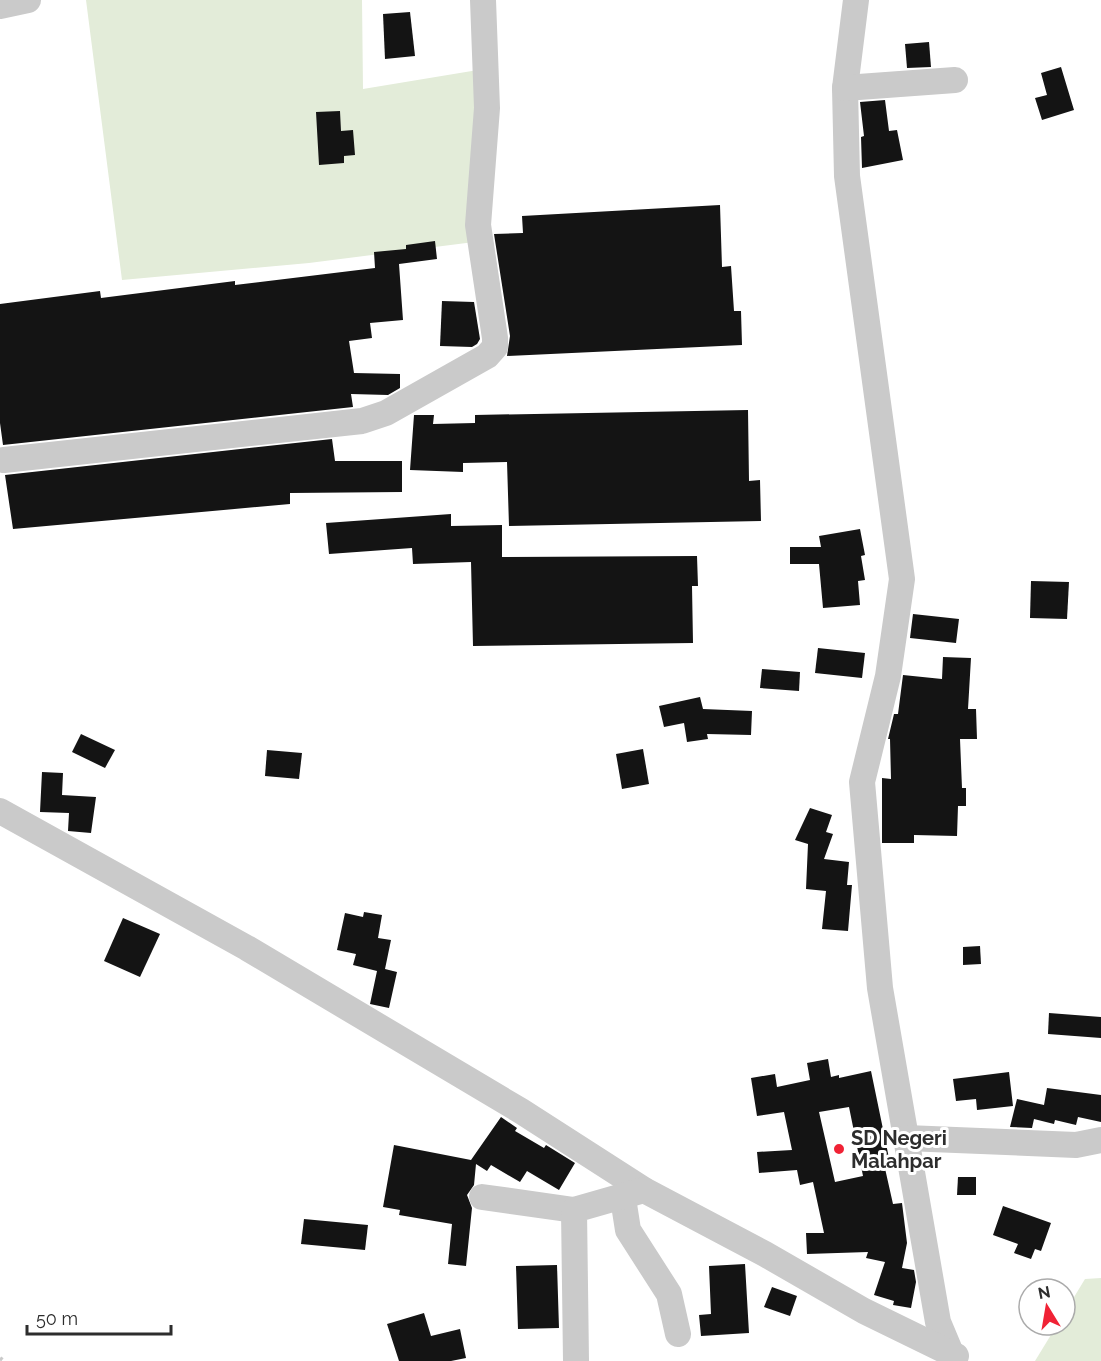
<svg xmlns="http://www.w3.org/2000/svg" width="1101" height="1361" font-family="Raleway,sans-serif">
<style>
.green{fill:#e3ecd9}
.building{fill:#141414;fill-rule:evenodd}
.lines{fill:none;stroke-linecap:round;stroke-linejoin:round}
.path{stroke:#cacaca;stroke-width:4;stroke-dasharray:3 3;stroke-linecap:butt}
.minor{stroke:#cacaca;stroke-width:26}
.poi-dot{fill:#f02235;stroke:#fff;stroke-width:2}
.labels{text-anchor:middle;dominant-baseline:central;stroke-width:6;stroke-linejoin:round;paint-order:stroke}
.poi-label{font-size:20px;font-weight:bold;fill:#2d2d2d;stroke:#fff;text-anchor:start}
</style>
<rect width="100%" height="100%" fill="#fff"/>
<!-- green -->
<g class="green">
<path d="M86 0H362L363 89 496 67 482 241 309 263 122 280Z"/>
<path d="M1101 1278V1361H1035L1057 1325H1065V1312L1085 1279Z"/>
</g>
<!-- building -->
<g class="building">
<path d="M410 12 415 56 385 59 383 14Z"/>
<path d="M929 42 931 67 907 68 905 44Z"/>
<path d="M1061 67 1074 110 1042 120 1035 98 1047 95 1041 73Z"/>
<path d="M885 100 889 131 897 130 903 160 862 168 861 137 864 136 860 102Z"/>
<path d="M340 111 341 131 353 130 355 155 344 156V163L319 165 316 112Z"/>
<path d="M720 205 722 267 731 266 734 311H741L742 345 507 356 510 336 494 234 523 233 522 216Z"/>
<path d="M435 241 437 259 399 264 403 320 370 323 372 338 349 341 354 373 400 374V388L388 395 351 394 353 407 3 445 0 423V304L100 291 101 298 235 281V285L375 268 374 252 406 249V245Z"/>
<path d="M442 301 474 302 480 339 477 344 472 347 440 346Z"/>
<path d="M748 410 749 481 760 480 761 521 509 526 507 462 463 463V472L410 470 414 415H434L433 424 475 423V415Z"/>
<path d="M332 439 335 461H402V492L290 493V504L13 529 5 475Z"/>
<path d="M451 514V526L502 525V557L697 556 698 586H692L693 643 473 646 471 562 413 564 412 548 329 554 326 523Z"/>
<path d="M860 529 865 555 861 556 865 580 858 581 860 605 823 608 819 564H790V547H821L819 536Z"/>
<path d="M1031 581 1069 582 1067 619 1030 618Z"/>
<path d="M913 614 959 619 956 643 910 638Z"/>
<path d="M818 648 865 653 862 678 815 673Z"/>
<path d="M943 657 971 658 968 709H976L977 739H960L962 788H966V806H958L957 836 914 835V843H882V778L891 779 890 739H888L894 714H898L903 675 942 679Z"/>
<path d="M762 669 800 672 799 691 760 688Z"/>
<path d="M700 697 703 709 752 711 751 735 707 734 708 739 687 742 684 723 664 727 659 706Z"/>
<path d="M81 734 115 750 105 768 72 752Z"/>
<path d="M643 749 649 784 622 789 616 754Z"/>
<path d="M267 750 302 753 299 779 265 776Z"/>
<path d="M42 772 63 773 62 795 96 797 91 833 68 831 69 813 40 812Z"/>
<path d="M810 808 832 815 826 832 833 834 824 859 849 862 847 885H852L848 931 822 929 826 891 806 889 808 844 795 840Z"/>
<path d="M364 912 382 915 378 938 391 940 385 969 397 972 389 1008 370 1004 377 971 353 965 356 954 337 950 345 913 363 917Z"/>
<path d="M123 918 160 934 140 977 104 961Z"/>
<path d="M980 946 981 964 963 965V947Z"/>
<path d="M1049 1013 1101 1017V1038L1048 1034Z"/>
<path d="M828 1059 831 1077 839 1075V1078L871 1071 890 1163 884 1164 893 1204 902 1203 907 1243 902 1268 914 1270 916 1282 911 1308 893 1305 894 1301 874 1295 885 1262 866 1258 868 1252 807 1254 806 1233H824L813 1182 800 1185 797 1170 759 1173 757 1152 792 1150 784 1112 757 1116 751 1078 775 1074 777 1087 810 1080 807 1063ZM849 1107 863 1176 835 1182 819 1112Z"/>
<path d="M1009 1072 1013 1106 977 1110 976 1099 956 1101 953 1079Z"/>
<path d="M1047 1088 1101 1095V1122L1078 1117 1076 1125 1055 1120 1054 1124 1034 1119 1032 1128 1010 1127 1017 1099 1044 1105Z"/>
<path d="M501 1117 517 1128 515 1131 544 1148 546 1145 575 1163 559 1190 527 1171 520 1182 491 1165 487 1171 476 1164 474 1185 467 1195 472 1208 466 1266 448 1264 452 1224 399 1215 400 1210 383 1207 394 1145 471 1160Z"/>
<path d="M958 1177H976V1195H957Z"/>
<path d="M1003 1206 1051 1223 1041 1251 1035 1249 1031 1259 1014 1253 1018 1244 993 1235Z"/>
<path d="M304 1219 368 1225 365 1250 301 1244Z"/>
<path d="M745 1264 749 1333 701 1336 699 1315 711 1314 709 1266Z"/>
<path d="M557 1265 559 1328 518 1329 516 1266Z"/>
<path d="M772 1287 797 1296 790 1316 764 1307Z"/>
<path d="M424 1313 431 1336 460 1329 466 1358 451 1361H399L387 1324Z"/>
</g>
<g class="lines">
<!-- path -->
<path class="path" d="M0 1358 4 1361"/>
<!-- minor -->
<g class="minor">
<path d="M856 0 845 88 847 176 902 579 888 676 862 782 880 988 938 1322 951 1353"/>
<path d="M0 6 28 0"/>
<path d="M845 88 955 80"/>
<path d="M4 460 362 421 386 413 487 356 495 347V338L478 225 487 108 483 0"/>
<path d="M0 811 247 948 521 1111 644 1190 765 1254 864 1311 956 1356"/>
<path d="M906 1138 1076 1145 1101 1140"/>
<path d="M482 1197 574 1210"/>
<path d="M623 1198 628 1230 669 1294 678 1334"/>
<path d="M576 1361 574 1210 644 1190"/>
</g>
</g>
<!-- markers -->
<circle class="poi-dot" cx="839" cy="1149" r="6"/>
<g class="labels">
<!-- poi labels -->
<g class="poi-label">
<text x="851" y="1138">SD Negeri<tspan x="851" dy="23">Malahpar</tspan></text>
</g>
</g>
<!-- north arrow -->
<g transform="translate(1047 1307) rotate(349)"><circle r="28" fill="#ffffff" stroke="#ababab" stroke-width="1.5"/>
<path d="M0-4.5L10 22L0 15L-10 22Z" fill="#f02235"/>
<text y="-9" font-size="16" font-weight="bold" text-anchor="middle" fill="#2d2d2d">N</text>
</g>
<!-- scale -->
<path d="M27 1325v9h144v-9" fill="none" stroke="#2d2d2d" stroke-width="3"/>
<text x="36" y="1325" font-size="18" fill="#2d2d2d" stroke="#ffffff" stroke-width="4.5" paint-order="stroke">50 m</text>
</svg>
